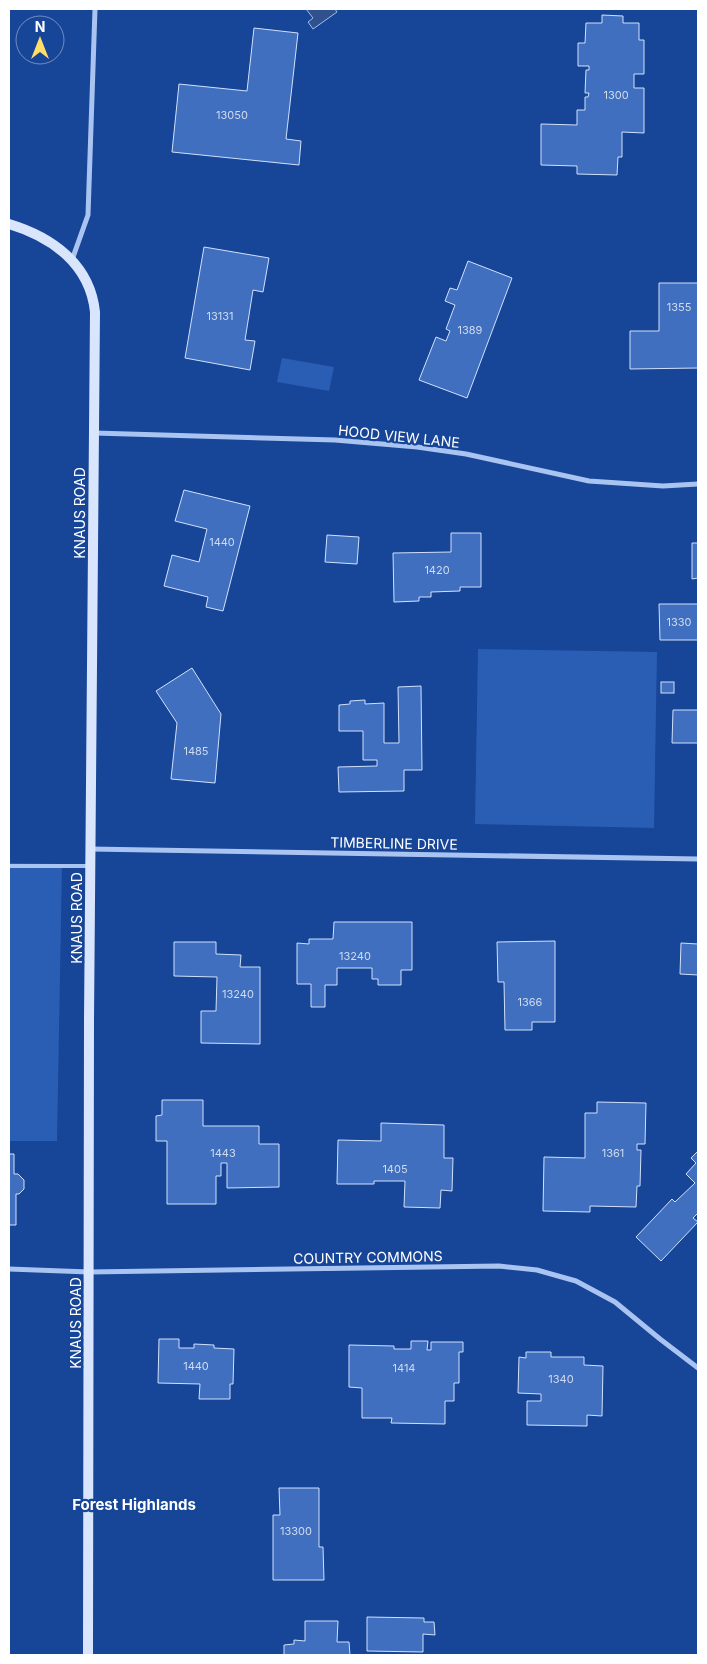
<svg xmlns="http://www.w3.org/2000/svg" width="707" height="1664" font-family="Inter,sans-serif">
<style>
.green{fill:#2a5eb5}
.water{fill:#30518e;stroke:#9cbef4}
.building{fill:#3f6fbe;stroke:#d1e1fc}
.lines{fill:none;stroke-linecap:round;stroke-linejoin:round}
.lane{stroke:#a9c4f1;stroke-width:4}
.street{stroke:#a9c4f1;stroke-width:5}
.secondary{stroke:#d8e5fc;stroke-width:10}
.labels{text-anchor:middle;dominant-baseline:central;stroke-width:4.5;stroke-linejoin:round;paint-order:stroke}
.number-label{font-size:11px;fill:#cfdbef}
.street-label{font-size:14px;fill:#fff;stroke:#174597}
.neighbourhood-label{font-size:15px;font-weight:bold;fill:#fff;stroke:#174597}
</style>
<rect width="100%" height="100%" fill="#174597"/>
<!-- green -->
<g class="green">
<path d="M282 358 334 367 329 391 277 382Z"/>
<path d="M478 649 657 652 654 828 475 824Z"/>
<path d="M9 863 62 864 57 1141H9Z"/>
</g>
<!-- water -->
<path class="water" d="M306 9H335L337 12 313 29 308 22 313 18Z"/>
<!-- building -->
<g class="building">
<path d="M602 15 623 16V23H639V40H644V74H634V88H644V133L622 132V157H618L617 175 577 174V166L541 165V124L577 125V110H585V97H588L589 93H585L586 70H589V66H578V43H585L586 23H602Z"/>
<path d="M254 28 298 33 286 139 301 141 299 165 172 152 179 84 247 91Z"/>
<path d="M204 247 269 258 263 292 253 290 245 340 255 341 250 370 185 358Z"/>
<path d="M468 261 512 278 467 398 419 380 436 337 446 341 450 331 446 329 455 305 445 301 450 288 457 290Z"/>
<path d="M659 283H698V368L630 369V331H659Z"/>
<path d="M184 490 250 506 223 611 206 607 208 597 164 586 172 555 199 562 207 529 175 521Z"/>
<path d="M451 533H481V587H460V591L431 592V597H419V601L394 602 393 553 451 552Z"/>
<path d="M327 535 359 537 357 564 325 562Z"/>
<path d="M692 543H698V578L692 579Z"/>
<path d="M659 604H698V640H660Z"/>
<path d="M192 668 221 714 215 783 171 779 177 723 156 691Z"/>
<rect x="661" y="682" width="13" height="11"/>
<path d="M421 686 422 770H404V791L339 792 338 767 377 766V760H363V731H339V705L350 704V701L365 700V704L384 703V743H399L398 687Z"/>
<path d="M673 710H698V743H672Z"/>
<path d="M334 922H412V970H401V985H378V979H372V968H337V985H325V1007H311V984H297V943L309 944V939H333Z"/>
<path d="M555 941V1022H532V1030H505L504 982H498L497 942Z"/>
<path d="M174 942H216V954L241 955 240 967H260V1044L201 1043V1011H216L217 977 174 976Z"/>
<path d="M681 943 698 944V975L680 974Z"/>
<path d="M162 1100H203V1126H259V1144H279V1187L227 1188V1163H221V1176H216V1204H167V1141H156V1116L162 1115Z"/>
<path d="M597 1102 646 1103 645 1144H637V1150H641L640 1186H637L636 1207 590 1206V1212L543 1211 544 1157 585 1158V1113H597Z"/>
<path d="M381 1123 444 1125V1158H453L452 1191 441 1190 440 1208 404 1207 405 1181H374V1184H337L338 1140 381 1141Z"/>
<path d="M698 1151V1213L693 1218 698 1222 661 1261 636 1237 672 1199 675 1202 695 1183 686 1174 696 1163 691 1158Z"/>
<path d="M9 1154H14V1174H18L24 1180V1189L19 1194H16V1225H9Z"/>
<path d="M159 1339H179V1348H194V1344L214 1345V1348L234 1349 233 1384H230V1399H199L200 1384 158 1383Z"/>
<path d="M411 1341H428L427 1350H431V1342H463V1352H459V1383H454V1401H445V1424L391 1423 392 1418H362V1388L349 1387V1345L394 1346V1349H411Z"/>
<path d="M526 1352H551V1357H584V1365L603 1366 602 1416 587 1415V1426L527 1425V1401H541V1394L518 1393 519 1357 526 1358Z"/>
<path d="M279 1488H319V1547H323L324 1580H273V1515H280Z"/>
<path d="M367 1617 424 1618V1622H434L435 1635 423 1634V1652L367 1651Z"/>
<path d="M305 1621H338L337 1642H349L350 1655H284V1645L294 1644V1640L305 1641Z"/>
</g>
<g class="lines">
<!-- lane -->
<path class="lane" d="M9 866H90"/>
<!-- street -->
<g class="street">
<path d="M72 260 88 215 95 9"/>
<path d="M94 433 335 440 417 447 466 454 589 481 663 486 698 484"/>
<path d="M90 849 698 859"/>
<path d="M9 1269 89 1272 499 1266 537 1270 576 1281 615 1302 660 1339 698 1368"/>
</g>
<!-- secondary -->
<path class="secondary" d="M9 224C52 237 90 264 95 312L89 1019 88 1655"/>
</g>
<g class="labels">
<!-- number labels -->
<g class="number-label">
<text x="616" y="95">1300</text>
<text x="232" y="115">13050</text>
<text x="679" y="307">1355</text>
<text x="220" y="316">13131</text>
<text x="470" y="330">1389</text>
<text x="222" y="542">1440</text>
<text x="437" y="570">1420</text>
<text x="679" y="622">1330</text>
<text x="196" y="751">1485</text>
<text x="355" y="956">13240</text>
<text x="238" y="994">13240</text>
<text x="530" y="1002">1366</text>
<text x="223" y="1153">1443</text>
<text x="613" y="1153">1361</text>
<text x="395" y="1169">1405</text>
<text x="196" y="1366">1440</text>
<text x="404" y="1368">1414</text>
<text x="561" y="1379">1340</text>
<text x="296" y="1531">13300</text>
</g>
<!-- street labels -->
<g class="street-label">
<text transform="translate(399 436) rotate(6)">HOOD VIEW LANE</text>
<text transform="translate(79 513) rotate(-90)">KNAUS ROAD</text>
<text transform="translate(394 843) rotate(1)">TIMBERLINE DRIVE</text>
<text transform="translate(76 918) rotate(-90)">KNAUS ROAD</text>
<text transform="translate(368 1257) rotate(-1)">COUNTRY COMMONS</text>
<text transform="translate(75 1323) rotate(-90)">KNAUS ROAD</text>
</g>
<!-- neighbourhood labels -->
<g class="neighbourhood-label">
<text x="134" y="1504">Forest Highlands</text>
</g>
</g>
<!-- border -->
<rect width="707" height="1664" fill="none" stroke="#ffffff" stroke-width="20"/>
<!-- north arrow -->
<g transform="translate(40 40)"><circle r="24" fill="#174597" stroke="#748fc1"/>
<path d="M0-4L9 19L0 12L-9 19Z" fill="#ffdf6a"/>
<text y="-8" font-size="14" font-weight="bold" text-anchor="middle" fill="#ffffff">N</text>
</g>
</svg>
